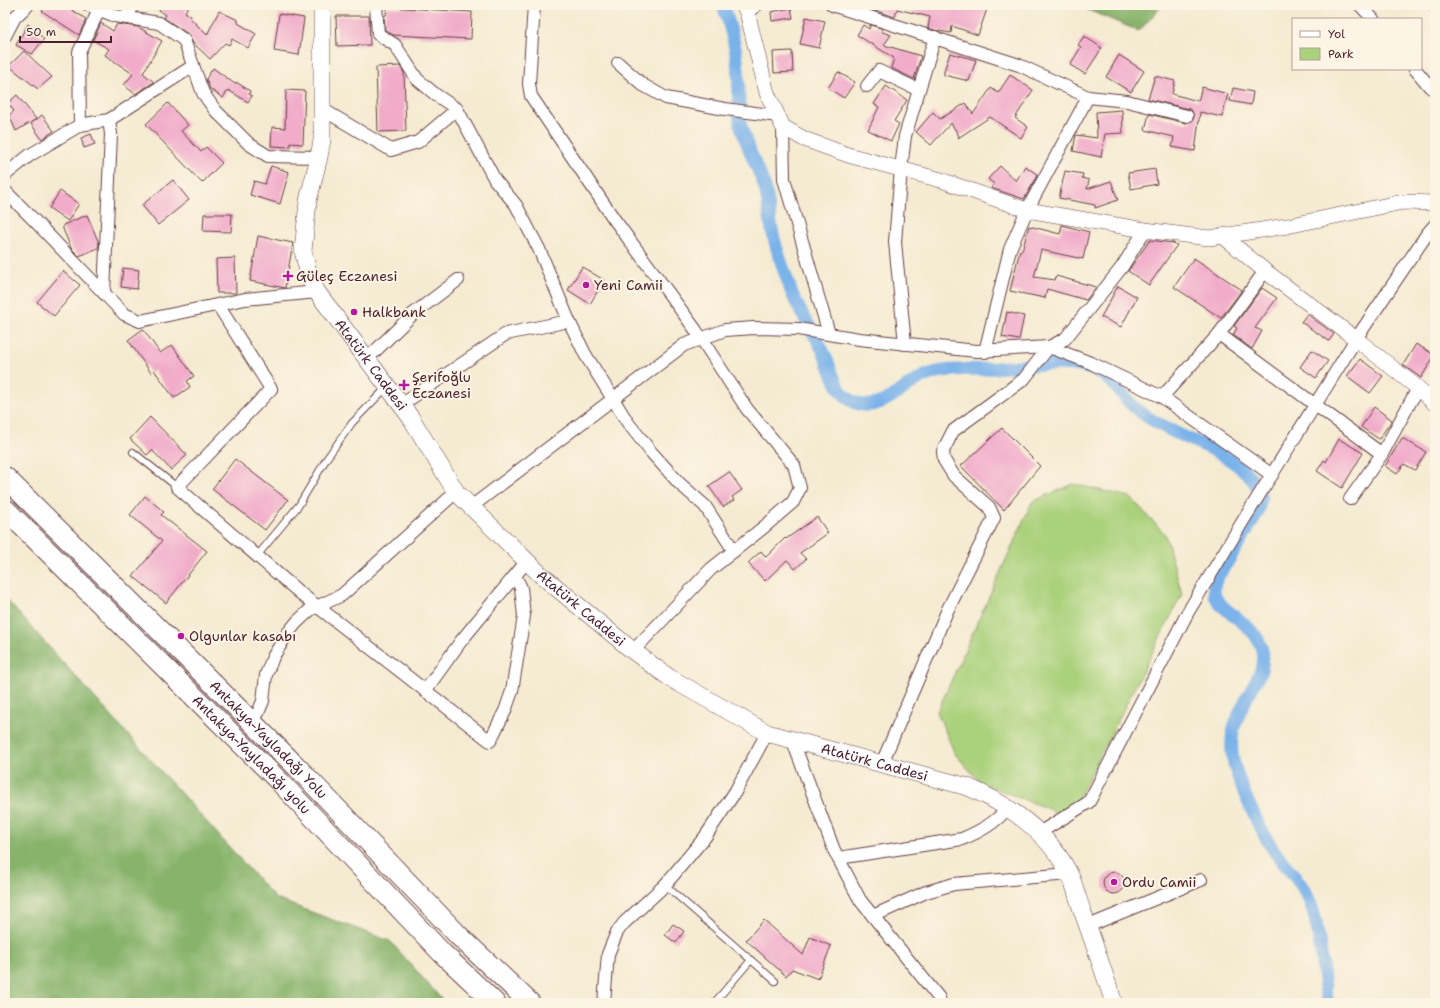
<svg xmlns="http://www.w3.org/2000/svg" width="1440" height="1008" font-family="'Shantell Sans',sans-serif">
<style>
.green{fill:#aad17b;stroke:#7a7853}
.forest{fill:#87b36b;stroke:#68694b}
.lines{fill:none;stroke-linecap:round;stroke-linejoin:round}
.canal{stroke:#7ab2ea;stroke-width:13}
.building{fill:#f1acca}
.service-casing{stroke:#643e44;stroke-width:8}
.minor-casing{stroke:#643e44;stroke-width:14}
.tertiary-casing{stroke:#643e44;stroke-width:16}
.secondary-casing{stroke:#643e44;stroke-width:18}
.trunk-casing{stroke:#643e44;stroke-width:22}
.service{stroke:#fff;stroke-width:6}
.minor{stroke:#fff;stroke-width:12}
.tertiary{stroke:#fff;stroke-width:15}
.secondary{stroke:#fff;stroke-width:17}
.trunk{stroke:#fff;stroke-width:20}
.poi-dot{fill:#b5179e;stroke:#fcf5e5;stroke-width:1.5}
.labels{text-anchor:middle;dominant-baseline:central;stroke-width:4;stroke-linejoin:round;paint-order:stroke}
.poi-label{font-size:14px;fill:#4a1f2b;stroke:#fcf5e5;text-anchor:start}
.street-label{font-size:14px;fill:#4a1f2b;stroke:#fcf5e5}
</style>
<rect width="100%" height="100%" fill="#fcf5e5"/>
<filter id="ink" filterUnits="userSpaceOnUse"><feTurbulence type="fractalNoise" baseFrequency=".025" numOctaves="2"/><feDisplacementMap in="SourceGraphic" scale="8" xChannelSelector="R" yChannelSelector="G"/><feConvolveMatrix kernelMatrix="1 2 1 2 8 2 1 2 1" color-interpolation-filters="sRGB"/></filter>
<filter id="wash" filterUnits="userSpaceOnUse"><feTurbulence type="fractalNoise" baseFrequency=".012" numOctaves="4" result="noise"/><feDisplacementMap in="SourceGraphic" scale="16" xChannelSelector="R" yChannelSelector="G"/><feGaussianBlur stdDeviation="0.9" result="paint"/><feColorMatrix in="noise" values="0 0 0 0 0 0 0 0 0 0 0 0 0 0 0 0 0 1.4 0 .05"/><feComposite in="paint" operator="in"/></filter>
<g filter="url(#wash)">
<rect width="100%" height="100%" fill="#f5ebd2"/>
<!-- green -->
<path class="green" d="M1073 484 1130 497 1165 534 1182 594 1069 817 981 783 955 754 937 712 1032 502Z"/>
<!-- forest -->
<g class="forest">
<path d="M1076 5H1163L1139 31Z"/>
<path d="M5 598 276 899 390 941 445 1003H5Z"/>
</g>
<g class="lines">
<!-- canal -->
<path class="canal" d="M723 5C730 27 737 48 738 71 740 89 737 108 741 126 746 146 757 165 764 185 769 201 769 218 773 234 777 253 785 272 791 291 800 314 815 333 825 355 833 373 836 394 856 403 881 414 904 384 925 376 943 368 965 370 984 369 1008 367 1032 364 1056 364 1077 364 1096 367 1111 382 1121 392 1128 403 1139 411 1159 426 1181 436 1203 445 1222 454 1256 473 1260 495 1261 501 1259 507 1257 513 1248 530 1237 546 1227 563 1222 570 1215 579 1214 587 1211 616 1274 622 1261 670 1253 690 1239 707 1234 728 1231 739 1231 752 1234 764 1241 789 1260 831 1275 852 1285 866 1298 878 1306 893 1322 924 1320 969 1328 1003"/>
</g>
<g id="blocks">
<!-- building -->
<g class="building">
<path d="M47 5H64L86 19 79 35 42 11Z"/>
<path d="M152 5H189L185 12 191 16 190 18 207 35 219 11 238 20V23L256 34 248 48 232 39 229 45 225 43 210 59 193 43 188 34 164 18 166 15Z"/>
<path d="M874 5H936L964 10 966 5H975L987 9 978 35 952 26 951 33 934 30 928 28 930 17 897 9 895 17 873 10Z"/>
<path d="M387 7 472 12 471 39 393 35 385 30 384 16 386 15Z"/>
<path d="M791 8 793 18 772 21 771 12Z"/>
<path d="M279 14 304 18 299 55 274 51Z"/>
<path d="M336 16H369L370 45 337 46Z"/>
<path d="M806 17 825 21 819 48 800 44Z"/>
<path d="M101 23 113 31 117 24 138 27 162 41 143 73 154 82 135 94 124 85 133 74 105 55 109 49 93 40Z"/>
<path d="M28 24 44 39 32 54 16 45Z"/>
<path d="M863 25 869 29 870 25 881 28 882 30V32L891 35 884 45 921 56 914 79 891 68 894 58 857 35Z"/>
<path d="M1084 36 1102 48 1085 74 1070 65 1081 47 1078 45Z"/>
<path d="M24 51 52 77 38 89 9 66Z"/>
<path d="M792 51 793 72 774 73 773 52Z"/>
<path d="M950 53 976 60 969 81 944 75V71Z"/>
<path d="M1119 55 1144 71 1131 92 1106 77Z"/>
<path d="M400 66 404 73 406 131 378 132 376 67Z"/>
<path d="M213 68 235 84 236 82 250 91 249 94 252 96 248 102 228 90 223 98 210 89 206 79Z"/>
<path d="M838 72 855 82 844 98 828 88Z"/>
<path d="M1010 75 1033 90 1015 118 1028 127 1021 138 990 117 958 138 959 136 951 123 931 145 916 132 933 112 940 119 966 103 973 114 991 88 998 93Z"/>
<path d="M1155 76 1175 81 1172 94 1198 101 1202 87 1228 94 1222 117 1200 112 1195 151 1172 147 1174 137 1145 130 1149 114 1186 123 1192 121 1194 117 1192 111 1189 109 1148 99Z"/>
<path d="M886 86 907 100 894 121 899 124 891 141 868 130 879 107 874 104Z"/>
<path d="M1233 88 1253 92 1251 105 1230 101Z"/>
<path d="M286 90 305 91 303 144 290 143V147L271 146 272 127 285 128Z"/>
<path d="M17 95 36 119 16 131 9 115 14 111 8 103Z"/>
<path d="M168 103 188 125 181 131 201 152 206 147 222 163 202 183 146 124Z"/>
<path d="M1122 110 1123 133 1105 134 1101 157 1073 151 1076 135 1097 138 1096 112Z"/>
<path d="M42 115 54 131 42 139 31 124Z"/>
<path d="M91 134 95 144 84 148 81 138Z"/>
<path d="M271 166 289 172 280 204 250 195 254 181 265 184Z"/>
<path d="M1000 166 1016 181 1025 166 1038 175 1024 199 991 188 994 184 988 179Z"/>
<path d="M1155 169 1157 184 1131 189 1128 173Z"/>
<path d="M1065 171 1083 174 1082 178 1089 180 1087 189 1111 181 1118 200 1095 208V205L1059 198Z"/>
<path d="M173 180 189 200 158 225 142 205Z"/>
<path d="M60 191 79 204 68 221 49 208Z"/>
<path d="M204 214H232L231 232 203 231Z"/>
<path d="M87 215 99 243 98 248 79 256 71 248 63 229V225Z"/>
<path d="M1062 225 1089 232 1083 259 1041 250 1034 277 1055 280 1056 276 1096 287 1086 300 1047 289 1045 298 1010 291 1020 250 1022 251 1029 226 1060 234Z"/>
<path d="M258 236 293 243 285 288 250 281Z"/>
<path d="M1150 240 1173 243 1177 245 1149 285 1128 271Z"/>
<path d="M235 258 236 293H217L216 259Z"/>
<path d="M1194 258 1242 290 1221 318 1174 287Z"/>
<path d="M582 267 604 280 590 304 568 290Z"/>
<path d="M123 268 139 270 137 289 121 287Z"/>
<path d="M63 271 80 285 54 316 37 302Z"/>
<path d="M1118 286 1137 297 1121 327 1101 317Z"/>
<path d="M1262 288 1277 298 1255 328 1262 331 1252 349 1233 335 1237 328 1234 326Z"/>
<path d="M1007 312 1024 316 1019 340 1002 337Z"/>
<path d="M1307 314 1334 334 1329 341 1301 322Z"/>
<path d="M143 329 160 353 172 345 194 376 187 381 190 387 174 398 154 370 151 373 128 340Z"/>
<path d="M1416 344 1435 355 1421 378 1403 365Z"/>
<path d="M1312 350 1328 361 1316 378 1300 367Z"/>
<path d="M1360 359 1383 376 1370 393 1347 376Z"/>
<path d="M1374 407 1392 420 1379 439 1361 427Z"/>
<path d="M150 417 187 455 171 470 152 450 147 455 130 439Z"/>
<path d="M1002 428 1040 466 1004 510 961 466Z"/>
<path d="M1402 438 1426 452 1415 470 1404 464 1397 474 1385 466Z"/>
<path d="M1339 439 1363 453 1342 488 1317 471 1324 460 1326 462Z"/>
<path d="M235 459 288 500 265 530 212 489Z"/>
<path d="M729 472 742 490 732 497 734 500 723 507 709 486Z"/>
<path d="M145 496 164 512 161 515 207 551 166 603 133 576 162 541 130 515Z"/>
<path d="M817 517 828 533 800 553 806 559 795 569 787 560 765 581 748 563 761 551 766 557 785 538 786 539Z"/>
<circle cx="1114" cy="883" r="11"/>
<path d="M764 920 803 955 810 937 831 946 818 979 792 969 786 976 746 940Z"/>
<path d="M673 924 684 931 676 943 665 935Z"/>
</g>
</g>
</g>
<g filter="url(#ink)">
<use href="#blocks" fill-opacity="0" stroke="#643e44" stroke-width="1"/>
<g class="lines">
<defs>
<g id="service">
<path d="M133 452 177 487"/>
<path d="M257 556 299 505 327 458 352 423 386 388"/>
<path d="M665 885 775 981"/>
<path d="M714 1003 751 960"/>
</g>
<g id="minor">
<path d="M88 5 115 16 159 23 184 40 203 93 215 110 249 144 268 156 319 157"/>
<path d="M376 5 378 34 395 45 417 79 436 95 457 109 495 180 516 205 539 249 569 321 585 354 613 399 628 423 652 453 679 483 705 506 734 551"/>
<path d="M534 5 529 84 531 96 614 219 695 329 747 409 794 465 800 488 793 502 764 527 711 569 633 651"/>
<path d="M832 5 1019 65 1088 97 1027 210 1010 249 985 352"/>
<path d="M1360 5 1373 19"/>
<path d="M1434 5H1435"/>
<path d="M747 12 757 5"/>
<path d="M127 18 133 5"/>
<path d="M5 36 15 17 28 5"/>
<path d="M618 63 643 85 666 98 725 109 778 116"/>
<path d="M1415 69 1430 87 1435 90"/>
<path d="M867 86 879 71 919 90"/>
<path d="M1088 97 1127 101 1187 116"/>
<path d="M322 109 391 150 418 142 457 109"/>
<path d="M80 125 79 52 99 10"/>
<path d="M783 127 784 179 829 334"/>
<path d="M5 175 30 155 80 125 109 120 193 66"/>
<path d="M5 191 33 219 124 314 140 321 245 299 317 292"/>
<path d="M104 293 111 134 109 120"/>
<path d="M218 305 271 389 177 487 300 593 490 741 505 711 512 691 524 616 521 588 515 576"/>
<path d="M1219 334 1382 454"/>
<path d="M905 344 895 242 901 169 905 136 935 37"/>
<path d="M367 359 413 314 458 280"/>
<path d="M1162 397 1272 475"/>
<path d="M401 405 506 334 569 321"/>
<path d="M1350 499 1382 454 1418 388"/>
<path d="M471 507 684 345 725 330 754 328 798 329 859 339 977 351 1049 347 1091 363 1162 397 1219 334 1265 271"/>
<path d="M425 691 461 641 527 561"/>
<path d="M252 722 258 713 263 701 266 675 273 657 287 634 297 622 310 610 342 595 456 492"/>
<path d="M792 739 834 850 860 900 939 998 940 1003"/>
<path d="M882 763 948 609 994 518 989 507 954 476 944 460 943 451 953 431 1024 379 1049 347 1065 339 1122 267 1145 230"/>
<path d="M1039 833 1089 802 1188 612 1243 521 1356 339 1427 234 1435 225"/>
<path d="M838 858 962 839C981 831 995 823 1008 808"/>
<path d="M873 916 926 892 954 884 1069 874"/>
<path d="M1088 926 1201 880"/>
<path d="M604 1003 608 954 617 932 624 923 665 885 705 837 735 792 767 733"/>
</g>
<g id="tertiary">
<path d="M743 5 747 12 767 93 783 127 804 139 848 155 941 180 1027 210 1145 230 1209 238 1287 226 1403 202 1435 203"/>
<path d="M1223 236 1265 271 1356 339 1418 388 1435 404"/>
</g>
<g id="secondary">
<path id="s1" d="M322 5V140L319 157 308 201 303 251 310 279 317 292 411 418 456 492 540 574 633 651 670 678 767 733 968 787C1009 805 1048 832 1069 873 1075 885 1078 900 1083 913 1094 943 1104 973 1114 1003"/>
</g>
<g id="trunk">
<path id="s2" d="M5 477 297 767 459 936 530 1003"/>
<path id="s3" d="M5 509 280 782 442 953 495 1003"/>
</g>
</defs>
<!-- service casing -->
<use href="#service" class="service-casing"/>
<!-- minor casing -->
<use href="#minor" class="minor-casing"/>
<!-- tertiary casing -->
<use href="#tertiary" class="tertiary-casing"/>
<!-- secondary casing -->
<use href="#secondary" class="secondary-casing"/>
<!-- trunk casing -->
<use href="#trunk" class="trunk-casing"/>
<!-- service -->
<use href="#service" class="service"/>
<!-- minor -->
<use href="#minor" class="minor"/>
<!-- tertiary -->
<use href="#tertiary" class="tertiary"/>
<!-- secondary -->
<use href="#secondary" class="secondary"/>
<!-- trunk -->
<use href="#trunk" class="trunk"/>
</g>
</g>
<!-- markers -->
<g class="poi-dot">
<path d="M286 270h4v4h4v4h-4v4h-4v-4h-4v-4h4z"/>
<circle cx="586" cy="285" r="4"/>
<circle cx="354" cy="312" r="4"/>
<path d="M402 379h4v4h4v4h-4v4h-4v-4h-4v-4h4z"/>
<circle cx="181" cy="636" r="4"/>
<circle cx="1114" cy="882" r="4"/>
</g>
<g class="labels">
<!-- poi labels -->
<g class="poi-label">
<text x="296" y="276">Güleç Eczanesi</text>
<text x="594" y="285">Yeni Camii</text>
<text x="362" y="312">Halkbank</text>
<text x="412" y="377">Şerifoğlu<tspan x="412" dy="16">Eczanesi</tspan></text>
<text x="189" y="636">Olgunlar kasabı</text>
<text x="1122" y="882">Ordu Camii</text>
</g>
<!-- street labels -->
<g class="street-label">
<text stroke="none"><textPath href="#s1" startOffset="382">Atatürk Caddesi</textPath></text>
<text stroke="none"><textPath href="#s1" startOffset="706">Atatürk Caddesi</textPath></text>
<text stroke="none"><textPath href="#s2" startOffset="372">Antakya-Yayladağı Yolu</textPath></text>
<text stroke="none"><textPath href="#s3" startOffset="348">Antakya-Yayladağı yolu</textPath></text>
<text stroke="none"><textPath href="#s1" startOffset="1042">Atatürk Caddesi</textPath></text>
</g>
</g>
<!-- margin -->
<rect width="1440" height="1008" fill="none" stroke="#fcf5e5" stroke-width="20"/>
<!-- legend -->
<rect x="1292" y="18" width="130" height="52" fill="#fcf5e5" stroke="#b59f9b"/>
<rect x="1300" y="31" width="20" height="6" fill="#ffffff" stroke="#b59f9b"/>
<text x="1328" y="38" font-size="12" fill="#4a1f2b">Yol</text>
<rect x="1300" y="48" width="20" height="12" fill="#aad17b" stroke="#b59f9b"/>
<text x="1328" y="58" font-size="12" fill="#4a1f2b">Park</text>
<!-- scale -->
<path d="M20 36v6h91v-6" fill="none" stroke="#4a1f2b" stroke-width="2"/>
<text x="26" y="36" font-size="12" fill="#4a1f2b" stroke="#fcf5e5" stroke-width="3" paint-order="stroke">50 m</text>
</svg>
